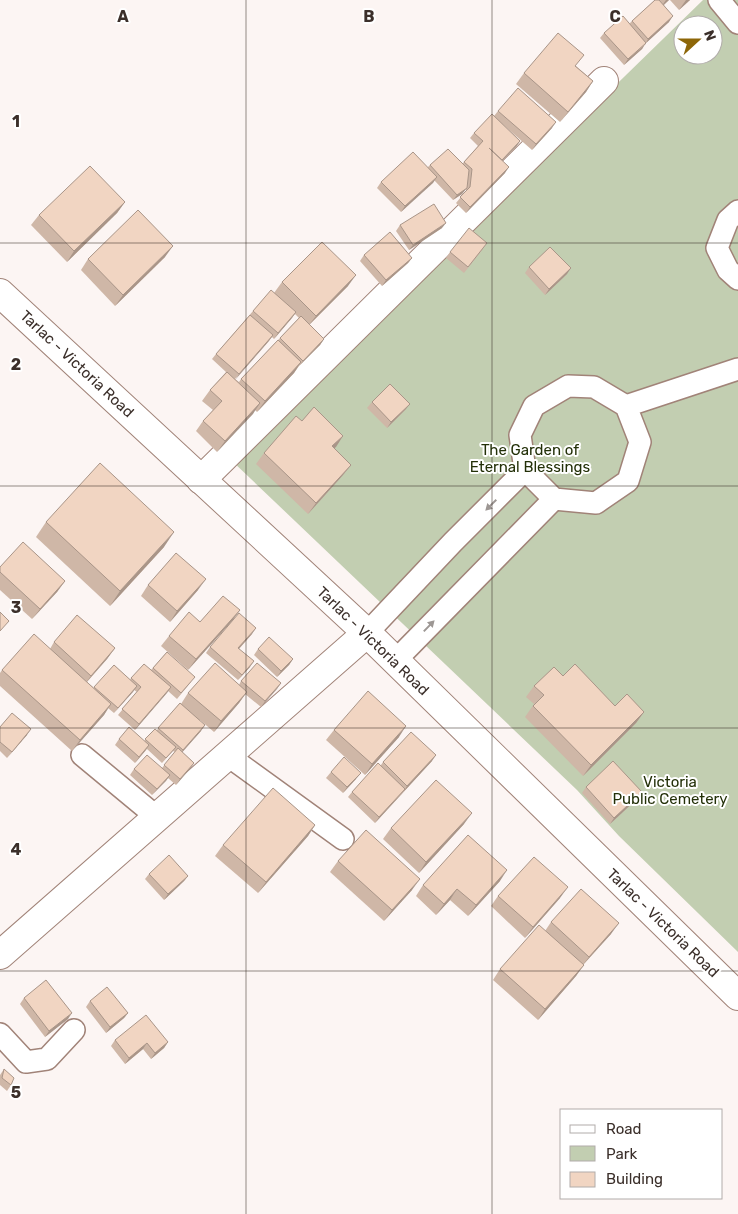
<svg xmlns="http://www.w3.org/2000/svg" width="738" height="1214" font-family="Rubik,sans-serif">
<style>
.green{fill:#c2ceb1;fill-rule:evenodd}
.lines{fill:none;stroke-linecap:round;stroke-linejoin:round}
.service-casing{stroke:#a18378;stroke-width:24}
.minor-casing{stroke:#a18378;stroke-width:30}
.primary-casing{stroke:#a18378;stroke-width:30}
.service{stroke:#fff;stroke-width:21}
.minor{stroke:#fff;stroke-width:28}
.primary{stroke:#fff;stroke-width:28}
.wall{fill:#cfb7a7;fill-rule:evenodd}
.shaded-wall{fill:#a99588}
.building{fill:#f1d5c2;stroke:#a99588}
.oneway{fill:#9d9794}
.grid{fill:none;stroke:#3b2f2a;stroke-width:1;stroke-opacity:0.55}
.labels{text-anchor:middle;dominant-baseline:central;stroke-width:4;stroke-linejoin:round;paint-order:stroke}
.street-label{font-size:15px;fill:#3b2f2a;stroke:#fff}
.park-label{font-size:15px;fill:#233008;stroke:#fff}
.grid-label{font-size:16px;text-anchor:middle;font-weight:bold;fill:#3b2f2a;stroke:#fff;stroke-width:4;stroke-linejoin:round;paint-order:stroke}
</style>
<rect width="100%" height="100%" fill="#fcf5f3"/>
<!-- green -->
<path class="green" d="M703 0H738V952L619 836 577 790 231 460ZM683 25H713V55H683Z"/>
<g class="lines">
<defs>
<g id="service">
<path d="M719 0 738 23"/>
<path d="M738 211 728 220 717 248 728 270 738 279"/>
<path d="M626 406 640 442 628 481 596 503 554 499 525 470 520 435 534 406 568 386 594 387 626 406 738 369"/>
<path d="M367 633 453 542 525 470"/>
<path d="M395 661 554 499"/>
<path d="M82 755 158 818"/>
<path d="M227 755 343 839"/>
<path d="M0 1034 26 1062 47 1059 74 1030"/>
</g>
<g id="minor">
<path d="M201 480 604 81"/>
<path d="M0 955 367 633"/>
</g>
<path id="primary" d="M0 293 367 633 738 996"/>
</defs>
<!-- service casing -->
<use href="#service" class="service-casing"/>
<!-- minor casing -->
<use href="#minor" class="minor-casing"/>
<!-- primary casing -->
<use href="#primary" class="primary-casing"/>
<!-- service -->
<use href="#service" class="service"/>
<!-- minor -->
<use href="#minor" class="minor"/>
<!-- primary -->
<use href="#primary" class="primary"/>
</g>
<!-- wall -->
<g class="wall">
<path d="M655 0H669L664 5 669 22 646 43 642 49 624 65 600 38 604 33 629 24 632 21Z"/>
<path d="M670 0H690L679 10Z"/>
<path d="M576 66 593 81 586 92 560 122 516 84 524 73Z"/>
<path d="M498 111 552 128 532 150 500 122 520 141 516 147 502 161 505 173 466 213 456 203 466 191V188L462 194 453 200 434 180 401 212 377 188 381 182 428 167 430 165 463 163 478 146 470 138 474 133 494 116Z"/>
<path d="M125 202 117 213 67 262 31 225 39 215Z"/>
<path d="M400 225 442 228 409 250 396 231Z"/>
<path d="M483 249 464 273 446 258 450 252Z"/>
<path d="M364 255 412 258 408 263 382 286 360 261Z"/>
<path d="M165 257 115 306 81 270 88 259Z"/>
<path d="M529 267 567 274 545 295 525 273Z"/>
<path d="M282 282 348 286 309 325 324 339 320 345 299 366 294 373 257 412 255 410 217 452 196 431 203 421 213 410 202 401 210 390 226 372 212 359 216 354 253 311 274 293ZM295 314 299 318 241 379 239 382 235 379 272 337 274 339Z"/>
<path d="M372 402 406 409 387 428 367 408Z"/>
<path d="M302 421 343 436 334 448 351 465 343 475 308 514 256 464 264 453Z"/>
<path d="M46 522 164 547 110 606 36 537Z"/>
<path d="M0 567 65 581 57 592 32 619 0 590Z"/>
<path d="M148 585 198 590 170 622 141 596Z"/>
<path d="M240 610 232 621 188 670 161 646 169 636 200 622Z"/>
<path d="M252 634 239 649 250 667 238 680 206 653 210 647Z"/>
<path d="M54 642 115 648 107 659 87 682 94 688 114 665 130 680 131 678 151 670 167 652 191 682 177 699 168 691 135 730 118 715 137 692 134 690 114 713 108 708 104 715 72 751 0 686V673L2 670 50 649Z"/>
<path d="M258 649 293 659 289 665 277 677 254 655Z"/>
<path d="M563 676 615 706 644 712 636 723 583 776 525 717 534 704 526 697 534 686Z"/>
<path d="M241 681 281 683 261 707 245 694 239 703 214 732 200 720 201 731 182 752 194 763 176 785 168 778 152 795 130 775 134 769 162 768 175 752 173 751 162 763 147 749 135 763 115 745 119 739 144 741 157 730 180 703 181 704 188 693 239 685Z"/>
<path d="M0 727 27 735 7 758 0 751Z"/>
<path d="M334 730 399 737 365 775 326 740Z"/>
<path d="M432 761 375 823 348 797 352 792 381 765 383 762Z"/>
<path d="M331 772 356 779 343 793 326 778Z"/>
<path d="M586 787 642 792 638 798 610 824 582 793Z"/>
<path d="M464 824 419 873 383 839 391 828Z"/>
<path d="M315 825 308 836 258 893 215 856 223 845Z"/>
<path d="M338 861 412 890 384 921 330 872Z"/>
<path d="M149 874 188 876 184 881 164 900 145 879Z"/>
<path d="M500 881 468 916 450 900 436 915 416 896 423 885Z"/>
<path d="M498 896 560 898 525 938 491 906Z"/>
<path d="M551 922 611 934 583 965 576 976 538 1020 493 980 500 969 545 931Z"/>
<path d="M24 998 68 1019 45 1037 20 1004Z"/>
<path d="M90 1001 128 1013 124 1018 106 1033 86 1007Z"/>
<path d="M115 1040 168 1042 164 1048 151 1059 143 1049 125 1064 111 1046Z"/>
<path d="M4 1069 11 1085 7 1091 0 1085V1075Z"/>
</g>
<!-- shaded-wall -->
<g class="shaded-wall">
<path d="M666 0H669L661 7Z"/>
<path d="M686 0H690L679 10Z"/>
<path d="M673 16 669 22 646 43 642 49 624 65 628 59 645 45 648 39Z"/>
<path d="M593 81 586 92 560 122 568 112Z"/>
<path d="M556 122 552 128 532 150 536 144Z"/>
<path d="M520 141 516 147 498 165 502 160Z"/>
<path d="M509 167 505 173 466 213 470 207Z"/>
<path d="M437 177 433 183 401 212 405 206Z"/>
<path d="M467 188 462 194 453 200 457 195Z"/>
<path d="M125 202 117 213 67 262 74 251Z"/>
<path d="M446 223 442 228 409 250 413 245Z"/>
<path d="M173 246 165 257 115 306 123 295Z"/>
<path d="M412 258 408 263 382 286 386 280Z"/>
<path d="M571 268 567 274 545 295 549 289Z"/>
<path d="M356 275 348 286 308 326 316 316Z"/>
<path d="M296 312 292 318 274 339 278 333Z"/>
<path d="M273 335 269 341 235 380 239 374Z"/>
<path d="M324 339 320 345 299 366 303 361Z"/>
<path d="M301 362 294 373 257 412 265 401Z"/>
<path d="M260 403 253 414 217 452 225 441Z"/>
<path d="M410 404 406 409 387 428 391 422Z"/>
<path d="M343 436 336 447 324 457 332 446Z"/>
<path d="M351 465 343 475 308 514 316 503Z"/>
<path d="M174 532 164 547 110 606 120 591Z"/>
<path d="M206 579 198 590 170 622 177 611Z"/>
<path d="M65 581 57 592 32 619 40 609Z"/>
<path d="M240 610 232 621 188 670 196 659Z"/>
<path d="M256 628 252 634 234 654 238 648Z"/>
<path d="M115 648 107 659 83 686 91 676Z"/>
<path d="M293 659 289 665 277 677 281 671Z"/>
<path d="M254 661 250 667 238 680 242 675Z"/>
<path d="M281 683 277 689 261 707 265 701Z"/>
<path d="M137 686 133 692 114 713 118 708Z"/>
<path d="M171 687 167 693 135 730 139 724Z"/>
<path d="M247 692 239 703 214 732 221 721Z"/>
<path d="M111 704 104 715 72 751 80 740Z"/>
<path d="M644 712 636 723 583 776 591 765Z"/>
<path d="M205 725 201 731 179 756 183 750Z"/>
<path d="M406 726 399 737 365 775 372 764Z"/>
<path d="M31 729 27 735 7 758 12 752Z"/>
<path d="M149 745 145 751 135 763 139 757Z"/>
<path d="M436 755 432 761 375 823 379 817 404 791 407 786Z"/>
<path d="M194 763 190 769 176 785 180 779Z"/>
<path d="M361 773 356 779 343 793 347 787Z"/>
<path d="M170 775 166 781 152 795 157 789Z"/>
<path d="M642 792 638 798 610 824 614 818Z"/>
<path d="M472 813 464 824 419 873 426 862Z"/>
<path d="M315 825 308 836 258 893 266 882Z"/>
<path d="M507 870 500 881 468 916 476 905Z"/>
<path d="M188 876 184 881 164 900 168 894Z"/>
<path d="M420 879 412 890 384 921 392 910Z"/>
<path d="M568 887 560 898 525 938 533 927Z"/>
<path d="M457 889 450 900 436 915 444 904Z"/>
<path d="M619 923 611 934 581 967 589 957Z"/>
<path d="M584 965 576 976 538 1020 545 1009Z"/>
<path d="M72 1013 68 1019 45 1037 49 1031Z"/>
<path d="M128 1013 124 1018 106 1033 110 1027Z"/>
<path d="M168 1042 164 1048 151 1059 155 1053Z"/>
<path d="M147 1043 143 1049 125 1064 129 1058Z"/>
</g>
<!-- building -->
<g class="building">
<path d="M655 0H659L673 16 648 39 632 21Z"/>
<path d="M623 16 646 43 628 59 604 33Z"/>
<path d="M558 33 584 55 575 66 593 81 568 112 524 73Z"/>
<path d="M518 88 556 122 536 144 498 111Z"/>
<path d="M492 114 520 141 502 160 489 148 509 167 470 207 460 197 470 187 472 169 464 162 483 141 474 133Z"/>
<path d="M448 149 469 170 467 188 457 195 430 165Z"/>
<path d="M413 152 437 177 405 206 381 182Z"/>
<path d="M90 166 125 202 74 251 39 215Z"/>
<path d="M434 204 446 223 413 245 400 225Z"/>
<path d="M138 210 173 246 123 295 88 259Z"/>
<path d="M469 228 487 243 468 267 450 252Z"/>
<path d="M390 232 412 258 386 280 364 255Z"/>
<path d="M322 242 356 275 316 316 282 282Z"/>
<path d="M550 247 571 268 549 289 529 267Z"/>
<path d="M271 290 296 312 278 333 253 311Z"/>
<path d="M250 315 273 335 239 374 216 354Z"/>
<path d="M301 316 324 339 303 361 280 338Z"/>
<path d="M278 340 301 362 265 401 241 379Z"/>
<path d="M227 372 260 403 225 441 203 421 222 401 210 390Z"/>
<path d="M390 384 410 404 391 422 372 402Z"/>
<path d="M314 407 343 436 332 446 351 465 316 503 264 453 296 416 302 421Z"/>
<path d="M100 463 174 532 120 591 46 522Z"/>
<path d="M23 542 65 581 40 609 0 572V567Z"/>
<path d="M176 553 206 579 177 611 148 585Z"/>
<path d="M223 596 240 610 196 659 169 636 189 612 200 622Z"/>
<path d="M0 612 9 621 0 631Z"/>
<path d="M239 613 256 628 238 648 254 661 242 675 210 647Z"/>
<path d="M77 615 115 648 91 676 54 642Z"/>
<path d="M34 634 111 704 80 740 2 670Z"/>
<path d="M269 637 293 659 281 671 258 649Z"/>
<path d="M167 652 195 677 181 693 153 668Z"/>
<path d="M215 663 247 692 221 721 188 693Z"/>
<path d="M257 663 281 683 265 701 241 681Z"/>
<path d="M144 664 171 687 139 724 122 709 141 687 131 678Z"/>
<path d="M575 664 615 706 627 694 644 712 591 765 533 706 544 695 534 686 554 667 563 676Z"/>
<path d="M114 665 137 686 118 708 94 687Z"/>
<path d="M368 691 406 726 372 764 334 730Z"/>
<path d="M180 703 205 725 183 750 158 728Z"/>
<path d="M12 713 31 729 12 752 0 742V727Z"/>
<path d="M129 727 149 745 139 757 119 739Z"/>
<path d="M155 729 176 747 166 758 145 739Z"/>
<path d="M411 732 436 755 407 786 383 762Z"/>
<path d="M178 748 194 763 180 779 164 765Z"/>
<path d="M147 755 170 775 157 789 134 769Z"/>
<path d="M344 757 361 773 347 787 331 772Z"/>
<path d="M613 761 642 792 614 818 586 787Z"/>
<path d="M378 763 405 789 379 817 352 792Z"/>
<path d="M436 780 472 813 426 862 391 828Z"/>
<path d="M273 788 315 825 266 882 223 845Z"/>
<path d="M366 830 420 879 392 910 338 861Z"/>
<path d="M468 835 507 870 476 905 457 889 444 904 423 885Z"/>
<path d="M169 855 188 876 168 894 149 874Z"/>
<path d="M534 857 568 887 533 927 498 896Z"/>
<path d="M581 889 619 923 589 957 551 922Z"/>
<path d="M539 925 584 965 545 1009 500 969Z"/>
<path d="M46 980 72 1013 49 1031 24 998Z"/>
<path d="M107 987 128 1013 110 1027 90 1001Z"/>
<path d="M146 1015 168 1042 155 1053 147 1043 129 1058 115 1040Z"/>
<path d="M4 1069 14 1078 11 1085 2 1078Z"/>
</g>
<!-- one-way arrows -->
<defs><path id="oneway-solid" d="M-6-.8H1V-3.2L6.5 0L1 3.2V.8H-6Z" transform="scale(1.25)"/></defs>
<g class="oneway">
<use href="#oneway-solid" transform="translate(491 505) rotate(135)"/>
<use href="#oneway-solid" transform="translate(429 626) rotate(-46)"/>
</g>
<!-- grid -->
<path class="grid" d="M246 0V1214M492 0V1214M0 243H738M0 486H738M0 728H738M0 971H738"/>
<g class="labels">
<!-- street labels -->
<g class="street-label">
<text transform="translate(77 364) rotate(43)">Tarlac - Victoria Road</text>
<text transform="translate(373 641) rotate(44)">Tarlac - Victoria Road</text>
<text transform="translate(663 923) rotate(44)">Tarlac - Victoria Road</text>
</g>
<!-- park labels -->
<g class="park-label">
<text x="530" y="450">The Garden of<tspan x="530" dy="17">Eternal Blessings</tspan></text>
<text x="670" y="782">Victoria<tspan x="670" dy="17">Public Cemetery</tspan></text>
</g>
</g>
<g class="grid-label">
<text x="123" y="22">A</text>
<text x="369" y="22">B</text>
<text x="615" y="22">C</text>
<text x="16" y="127">1</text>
<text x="16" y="370">2</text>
<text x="16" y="613">3</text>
<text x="16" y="855">4</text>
<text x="16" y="1098">5</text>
</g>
<!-- legend -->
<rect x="560" y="1109" width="162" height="90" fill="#ffffff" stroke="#b1acaa"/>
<rect x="570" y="1125" width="25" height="8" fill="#ffffff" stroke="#b1acaa"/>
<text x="606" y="1134" font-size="15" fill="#3b2f2a">Road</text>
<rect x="570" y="1146" width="25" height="15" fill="#c2ceb1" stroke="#b1acaa"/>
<text x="606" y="1159" font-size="15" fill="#3b2f2a">Park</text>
<rect x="570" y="1172" width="25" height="15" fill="#f1d5c2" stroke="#b1acaa"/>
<text x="606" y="1184" font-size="15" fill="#3b2f2a">Building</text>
<!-- north arrow -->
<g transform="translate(698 40) rotate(69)"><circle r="24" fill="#ffffff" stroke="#b1acaa"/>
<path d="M0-4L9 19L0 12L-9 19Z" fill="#8d6608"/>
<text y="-8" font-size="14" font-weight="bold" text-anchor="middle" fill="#3b2f2a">N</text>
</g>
</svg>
